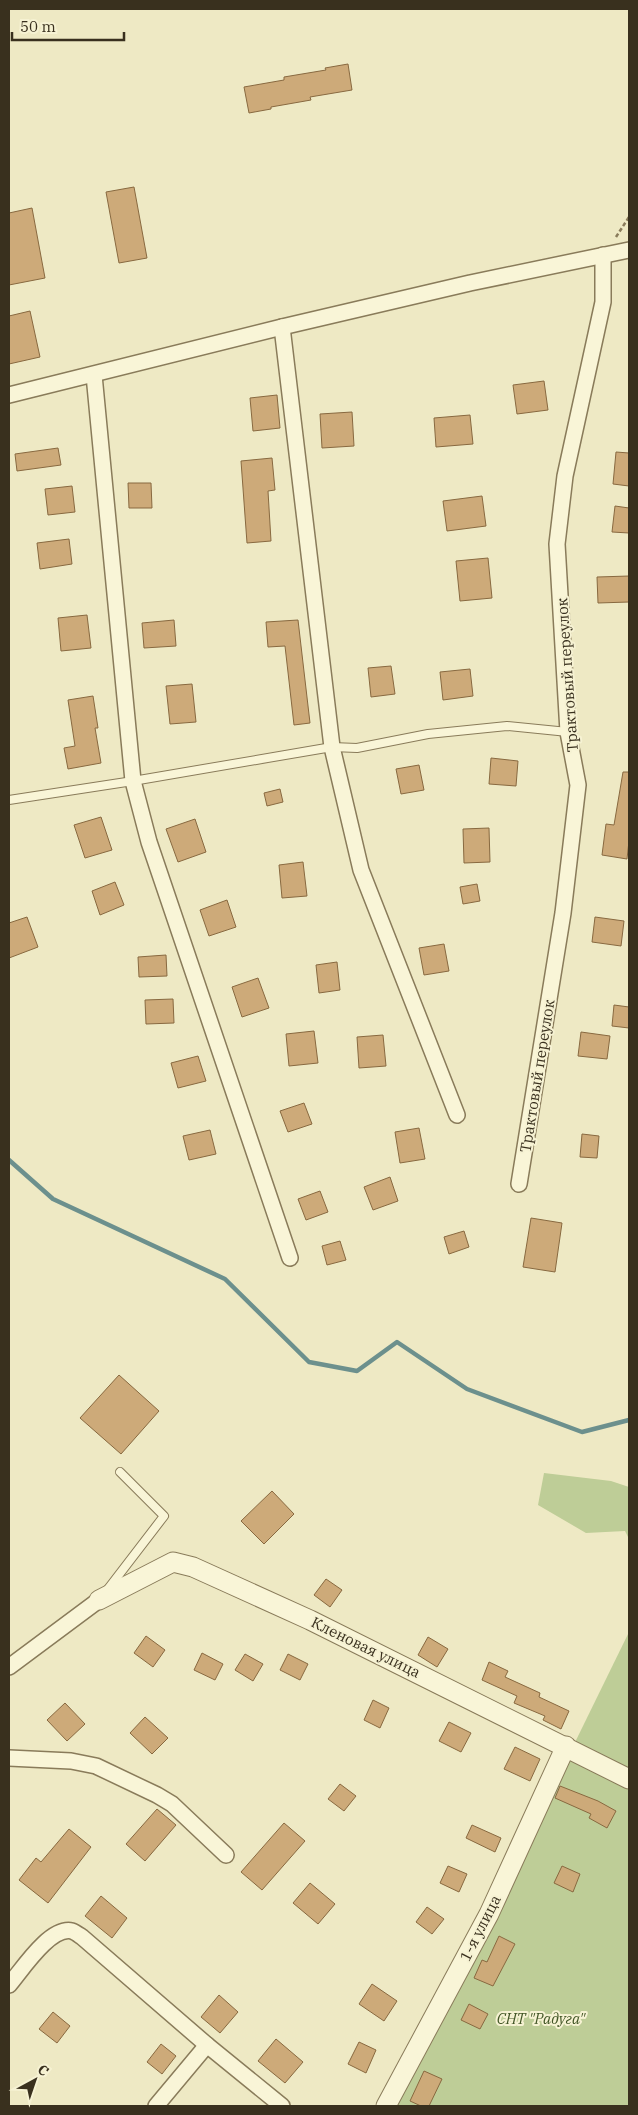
<svg xmlns="http://www.w3.org/2000/svg" width="638" height="2115" font-family="'IBM Plex Serif',serif">
<style>
.green{fill:#becd97}
.lines{fill:none;stroke-linecap:round;stroke-linejoin:round}
.stream{stroke:#6c908d;stroke-width:4.5}
.building{fill:#cdaa79;stroke:#886940}
.service-casing{stroke:#897b5a;stroke-width:10}
.minor-casing{stroke:#897b5a;stroke-width:18}
.tertiary-casing{stroke:#897b5a;stroke-width:21}
.path{stroke:#897b5a;stroke-width:2.5;stroke-dasharray:4 2.5;stroke-linecap:butt}
.service{stroke:#f9f5d7;stroke-width:8}
.minor{stroke:#f9f5d7;stroke-width:15}
.tertiary{stroke:#f9f5d7;stroke-width:19}
.labels{text-anchor:middle;dominant-baseline:central;stroke-width:4;stroke-linejoin:round;paint-order:stroke}
.street-label{font-size:15px;fill:#39301e;stroke:#f6f2d3}
.park-label{font-size:15px;font-style:italic;fill:#415525;stroke:#f6f2d3}
</style>
<rect width="100%" height="100%" fill="#eee9c4"/>
<!-- green -->
<g class="green">
<path d="M544 1473 611 1481 629 1487V1539L625 1531 586 1533 538 1505Z"/>
<path d="M629 1632V2106H397Z"/>
</g>
<g class="lines">
<!-- stream -->
<path class="stream" d="M9 1160 53 1199 225 1279 309 1362 357 1371 397 1342 467 1389 582 1432 629 1420"/>
</g>
<!-- building -->
<g class="building">
<path d="M348 64 352 90 310 97 311 100 271 107V109L249 113 244 87 284 80V77L326 70 325 68Z"/>
<path d="M134 187 147 258 119 263 106 192Z"/>
<path d="M32 208 45 278 9 285V213Z"/>
<path d="M30 311 40 357 9 364V316Z"/>
<path d="M544 381 548 410 517 414 513 385Z"/>
<path d="M277 395 280 428 253 431 250 398Z"/>
<path d="M352 412 354 446 322 448 320 414Z"/>
<path d="M470 415 473 444 436 447 434 418Z"/>
<path d="M58 448 61 465 17 471 15 454Z"/>
<path d="M616 452 629 453V486L613 484Z"/>
<path d="M272 458 275 490 268 491 271 541 247 543 241 461Z"/>
<path d="M128 483H151L152 508H129Z"/>
<path d="M72 486 75 512 48 515 45 489Z"/>
<path d="M482 496 486 526 447 531 443 501Z"/>
<path d="M615 506 629 508V533L612 532Z"/>
<path d="M69 539 72 564 40 569 37 543Z"/>
<path d="M488 558 492 598 460 601 456 561Z"/>
<path d="M629 576V602L598 603 597 577Z"/>
<path d="M87 615 91 648 61 651 58 618Z"/>
<path d="M174 620 176 646 144 648 142 623Z"/>
<path d="M298 620 310 723 294 725 285 646 268 647 266 622Z"/>
<path d="M391 666 395 694 371 697 368 668Z"/>
<path d="M470 669 473 696 443 700 440 672Z"/>
<path d="M192 684 196 722 170 724 166 686Z"/>
<path d="M93 696 98 728H95L101 763 68 769 64 748 75 746 68 700Z"/>
<path d="M491 758 518 761 516 786 489 784Z"/>
<path d="M419 765 424 790 401 794 396 769Z"/>
<path d="M623 772H629V841L627 859 602 855 606 824 614 825Z"/>
<path d="M280 789 283 802 267 806 264 793Z"/>
<path d="M101 817 112 850 85 858 74 825Z"/>
<path d="M195 819 206 852 178 862 166 829Z"/>
<path d="M489 828 490 862 464 863 463 829Z"/>
<path d="M303 862 307 896 282 898 279 865Z"/>
<path d="M115 882 124 905 100 915 92 891Z"/>
<path d="M477 884 480 901 463 904 460 887Z"/>
<path d="M227 900 236 927 209 936 200 910Z"/>
<path d="M27 917 38 947 9 958V923Z"/>
<path d="M595 917 624 921 621 946 592 942Z"/>
<path d="M444 944 449 971 424 975 419 948Z"/>
<path d="M166 955 167 976 139 977 138 957Z"/>
<path d="M337 962 340 990 319 993 316 965Z"/>
<path d="M258 978 269 1008 242 1017 232 987Z"/>
<path d="M173 999 174 1023 146 1024 145 1000Z"/>
<path d="M614 1005 629 1007V1028L612 1026Z"/>
<path d="M314 1031 318 1063 289 1066 286 1034Z"/>
<path d="M581 1032 610 1036 607 1059 578 1056Z"/>
<path d="M383 1035 386 1066 359 1068 357 1037Z"/>
<path d="M198 1056 206 1081 178 1088 171 1063Z"/>
<path d="M304 1103 312 1124 288 1132 280 1111Z"/>
<path d="M419 1128 425 1159 400 1163 395 1132Z"/>
<path d="M210 1130 216 1154 189 1160 183 1136Z"/>
<path d="M582 1134 599 1136 597 1158 580 1157Z"/>
<path d="M390 1177 398 1201 373 1210 364 1187Z"/>
<path d="M320 1191 328 1212 306 1220 298 1199Z"/>
<path d="M531 1218 562 1223 555 1272 523 1267Z"/>
<path d="M464 1231 469 1247 449 1254 444 1237Z"/>
<path d="M340 1241 346 1260 327 1265 322 1246Z"/>
<path d="M119 1375 159 1411 121 1454 80 1418Z"/>
<path d="M272 1491 294 1514 264 1544 241 1521Z"/>
<path d="M326 1579 342 1590 330 1607 314 1595Z"/>
<path d="M146 1636 165 1650 153 1667 134 1653Z"/>
<path d="M428 1637 448 1649 437 1667 418 1655Z"/>
<path d="M202 1653 223 1664 215 1680 194 1670Z"/>
<path d="M245 1654 263 1664 253 1681 235 1670Z"/>
<path d="M288 1654 308 1664 300 1680 280 1670Z"/>
<path d="M489 1662 508 1671 505 1677 540 1693 539 1697 569 1711 561 1729 543 1720 545 1716 514 1703 517 1696 482 1680Z"/>
<path d="M373 1700 389 1708 380 1728 364 1720Z"/>
<path d="M65 1703 85 1724 67 1741 47 1720Z"/>
<path d="M145 1717 168 1738 152 1754 130 1733Z"/>
<path d="M449 1722 471 1733 461 1752 439 1741Z"/>
<path d="M515 1747 540 1759 530 1781 504 1769Z"/>
<path d="M340 1784 356 1796 344 1811 328 1799Z"/>
<path d="M560 1786 598 1801 616 1811 607 1828 589 1818 591 1814 555 1798Z"/>
<path d="M157 1809 176 1825 145 1861 126 1844Z"/>
<path d="M284 1823 305 1841 262 1890 241 1872Z"/>
<path d="M472 1825 501 1838 495 1852 466 1838Z"/>
<path d="M69 1829 91 1847 48 1903 19 1880 36 1858 41 1862Z"/>
<path d="M448 1866 467 1874 459 1892 440 1883Z"/>
<path d="M562 1866 580 1874 573 1892 554 1883Z"/>
<path d="M310 1883 335 1904 318 1924 293 1903Z"/>
<path d="M101 1896 127 1918 112 1938 85 1916Z"/>
<path d="M427 1907 444 1919 432 1934 416 1922Z"/>
<path d="M499 1936 515 1944 493 1986 474 1978 482 1960 487 1962Z"/>
<path d="M372 1984 397 2001 384 2021 359 2004Z"/>
<path d="M219 1995 238 2012 220 2033 201 2017Z"/>
<path d="M469 2004 488 2014 480 2029 461 2020Z"/>
<path d="M53 2012 70 2026 57 2043 39 2029Z"/>
<path d="M276 2039 303 2062 285 2083 258 2061Z"/>
<path d="M359 2042 376 2050 366 2073 348 2064Z"/>
<path d="M161 2044 176 2056 162 2074 147 2062Z"/>
<path d="M424 2071 442 2079 429 2106H421L410 2101Z"/>
</g>
<g class="lines">
<defs>
<g id="service">
<path d="M9 800 133 781 332 747 357 748 428 734 507 726 568 732"/>
<path d="M108 1589 164 1516 120 1472"/>
</g>
<g id="minor">
<path d="M282 327 332 747 361 870 457 1115"/>
<path d="M94 375 133 781 149 842 290 1258"/>
<path d="M9 395 282 327 470 283 629 250"/>
<path d="M519 1184 563 913 578 785 568 732 557 544 565 476 603 302V255"/>
<path d="M9 1667 99 1600"/>
<path d="M9 1758 71 1761 96 1766 157 1795 172 1804 226 1855"/>
<path d="M9 1985C22 1970 50 1926 72 1931 75 1932 79 1935 82 1937L207 2045 282 2106"/>
<path d="M156 2106 207 2045"/>
</g>
<g id="tertiary">
<path d="M99 1600 173 1562 193 1567 310 1620 629 1779"/>
<path d="M386 2106 489 1914 566 1746"/>
</g>
</defs>
<!-- service casing -->
<use href="#service" class="service-casing"/>
<!-- minor casing -->
<use href="#minor" class="minor-casing"/>
<!-- tertiary casing -->
<use href="#tertiary" class="tertiary-casing"/>
<!-- path -->
<path class="path" d="M616 237 629 217"/>
<!-- service -->
<use href="#service" class="service"/>
<!-- minor -->
<use href="#minor" class="minor"/>
<!-- tertiary -->
<use href="#tertiary" class="tertiary"/>
</g>
<g class="labels">
<!-- street labels -->
<g class="street-label">
<text transform="translate(567 675) rotate(-94)">Трактовый переулок</text>
<text transform="translate(537 1076) rotate(-81)">Трактовый переулок</text>
<text transform="translate(366 1647) rotate(26)">Кленовая улица</text>
<text transform="translate(480 1928) rotate(-63)">1-я улица</text>
</g>
<!-- park labels -->
<g class="park-label">
<text x="541" y="2018">СНТ "Радуга"</text>
</g>
</g>
<!-- border -->
<rect width="638" height="2115" fill="none" stroke="#39301e" stroke-width="20"/>
<!-- north arrow -->
<g transform="translate(35 2080) rotate(40)" stroke="#f6f2d3" stroke-width="4" paint-order="stroke">
<path d="M0-4L9 19L0 12L-9 19Z" fill="#39301e"/>
<text y="-8" font-size="14" font-weight="bold" text-anchor="middle" fill="#39301e">С</text>
</g>
<!-- scale -->
<path d="M12 32v8h112v-8" fill="none" stroke="#39301e" stroke-width="2.5"/>
<text x="20" y="32" font-size="15" fill="#39301e" stroke="#f6f2d3" stroke-width="4" paint-order="stroke">50 m</text>
</svg>
